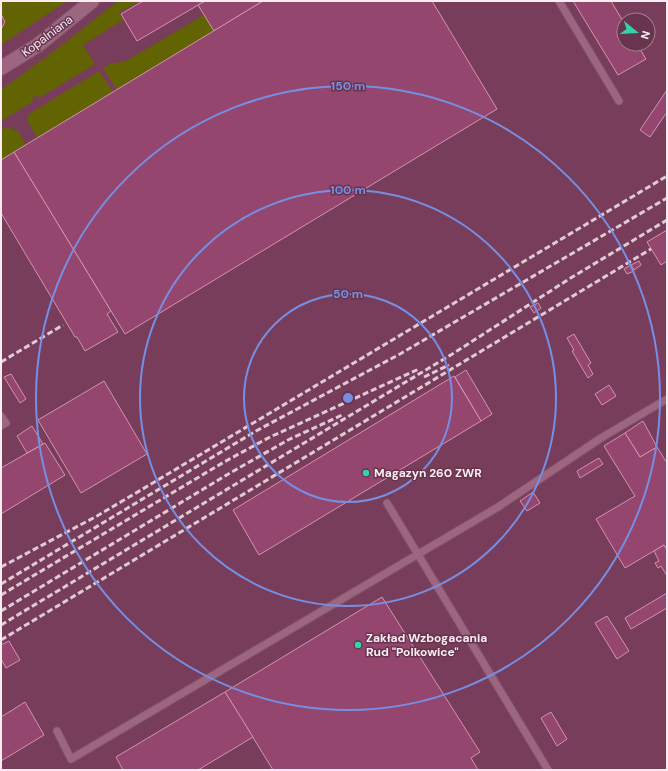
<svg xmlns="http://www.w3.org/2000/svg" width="668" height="771" font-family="'DM Sans',sans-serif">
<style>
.built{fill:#783d5a;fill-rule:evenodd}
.green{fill:#626302}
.building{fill:#95466e;stroke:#d194b0}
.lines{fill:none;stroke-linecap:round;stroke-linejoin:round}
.lane-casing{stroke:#7c5569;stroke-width:9}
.street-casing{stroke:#7c5569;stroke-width:16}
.lane{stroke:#9e6580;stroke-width:7}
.street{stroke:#9e6580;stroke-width:14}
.rail{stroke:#dfcbd4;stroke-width:3;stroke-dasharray:6 3;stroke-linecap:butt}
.ring{fill:none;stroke:#768ee3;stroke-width:2}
.poi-dot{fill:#30d4aa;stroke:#68344e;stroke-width:1.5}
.labels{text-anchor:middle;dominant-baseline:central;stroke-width:3;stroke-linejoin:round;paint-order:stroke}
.street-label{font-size:12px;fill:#fbeef3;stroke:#68344e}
.poi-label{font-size:12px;font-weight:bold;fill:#fbeef3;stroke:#68344e;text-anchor:start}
.centre{fill:#768ee3;stroke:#68344e;stroke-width:2}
.ring-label{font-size:12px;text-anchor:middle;font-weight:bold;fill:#768ee3;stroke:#68344e;stroke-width:3;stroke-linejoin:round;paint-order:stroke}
</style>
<rect width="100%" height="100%" fill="#68344e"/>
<!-- built -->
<path class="built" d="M1 1H667V770H1ZM624 20H648V44H624Z"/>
<!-- green -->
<g class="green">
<path d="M1 1H67L1 45Z"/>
<path d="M118 1H139L119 13 123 20 83 45 95 64 39 98 37 95 32 98 34 101 1 121V90L54 51Z"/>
<path d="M204 15 214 31 117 90 103 68 110 64 126 61Z"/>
<path d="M99 71 113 92 37 138 27 120 29 114Z"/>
<path d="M7 127 18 131 26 145 1 160V130Z"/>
</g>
<!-- building -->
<g class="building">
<path d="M143 1H205L137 41 121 14Z"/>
<path d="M205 1H263L214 31 198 5Z"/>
<path d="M263 1H432L497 109 125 334 14 152Z"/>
<path d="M573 1H611L624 23V44H637L646 59 618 75Z"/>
<path d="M1 14 5 22 1 29Z"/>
<path d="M667 90V112L650 137 640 130Z"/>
<path d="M14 152 111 311 107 314 118 332 85 351 77 337H75L1 213V160Z"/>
<path d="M667 230V261L661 265 647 242Z"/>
<path d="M639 261 641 265 634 270 631 265Z"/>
<path d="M631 265 634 271 627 274 624 269Z"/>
<path d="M538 303 541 308 534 313 530 307Z"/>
<path d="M574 334 591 363 588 365 593 374 588 378 572 351 574 350 567 338Z"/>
<path d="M466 370 492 414 481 421 455 377Z"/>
<path d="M11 374 26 399 20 403 4 377Z"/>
<path d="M454 376 481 421 259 555 233 510Z"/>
<path d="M104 381 147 454 81 493 38 420Z"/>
<path d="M609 385 616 396 602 405 595 394Z"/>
<path d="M643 421 657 447 640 457 625 433Z"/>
<path d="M32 426 43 444 27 453 17 436Z"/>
<path d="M625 433 640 457 657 447 667 463V550L664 545 625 568 596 519 635 496 604 446Z"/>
<path d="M45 443 65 475 1 514V468Z"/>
<path d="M599 458 603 464 580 478 577 471Z"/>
<path d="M533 492 540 503 527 511 520 501Z"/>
<path d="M664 545 667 550V576L661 566 658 568 655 563 659 561 654 551Z"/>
<path d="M667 593V608L631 629 625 618Z"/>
<path d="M382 597 480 752 471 758 478 770H273L225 692Z"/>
<path d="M607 616 629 651 617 659 595 623Z"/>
<path d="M9 641 20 660 6 668 1 659V645Z"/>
<path d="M225 692 253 737 198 770H123L116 757Z"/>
<path d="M25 702 44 735 1 761V717Z"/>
<path d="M551 712 567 739 557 746 541 718Z"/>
</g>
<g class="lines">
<defs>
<g id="lane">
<path d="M559 1 619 101"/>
<path d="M1 416 6 423 1 426"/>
<path d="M387 503 548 770"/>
<path d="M57 731 71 759 498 507 601 438 667 399"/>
</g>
<path id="street" d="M1 68 38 45 92 1"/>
</defs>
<!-- lane casing -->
<use href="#lane" class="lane-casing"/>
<!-- street casing -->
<use href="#street" class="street-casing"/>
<!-- lane -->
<use href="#lane" class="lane"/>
<!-- street -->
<use href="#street" class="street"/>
<!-- rail -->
<g class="rail">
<path d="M1 362 63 325"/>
<path d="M424 377 449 365"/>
<path d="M1 567 97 516 141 490 667 176"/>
<path d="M1 584 256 431 400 354 667 198"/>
<path d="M1 595 224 462 270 437 419 369"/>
<path d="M1 611 230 473 288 440 342 415"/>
<path d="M1 625 454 353 569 279 667 220"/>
<path d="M1 640 651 249"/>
</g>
</g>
<!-- distance rings -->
<g class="ring">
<circle cx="348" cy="398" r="104"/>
<circle cx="348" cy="398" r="208"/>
<circle cx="348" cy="398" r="312"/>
</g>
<!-- markers -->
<g class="poi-dot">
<circle cx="366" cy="473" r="4"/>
<circle cx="358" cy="645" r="4"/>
</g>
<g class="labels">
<!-- street labels -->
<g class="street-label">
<text transform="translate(47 36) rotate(-37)">Kopalniana</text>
</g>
<!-- poi labels -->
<g class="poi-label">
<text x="374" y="473">Magazyn 260 ZWR</text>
<text x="366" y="638">Zakład Wzbogacania<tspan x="366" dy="14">Rud "Polkowice"</tspan></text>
</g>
</g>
<circle cx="348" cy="398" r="6" class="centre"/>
<g class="ring-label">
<text x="348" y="90">150 m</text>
<text x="348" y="194">100 m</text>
<text x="348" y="298">50 m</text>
</g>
<!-- border -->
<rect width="668" height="771" fill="none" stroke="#fbeef3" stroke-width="4"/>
<!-- north arrow -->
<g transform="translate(636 32) rotate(108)"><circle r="19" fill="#68344e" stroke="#a37e90"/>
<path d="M0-3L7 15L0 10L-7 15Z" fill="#30d4aa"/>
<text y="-6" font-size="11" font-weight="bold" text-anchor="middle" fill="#fbeef3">N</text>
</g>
</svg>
